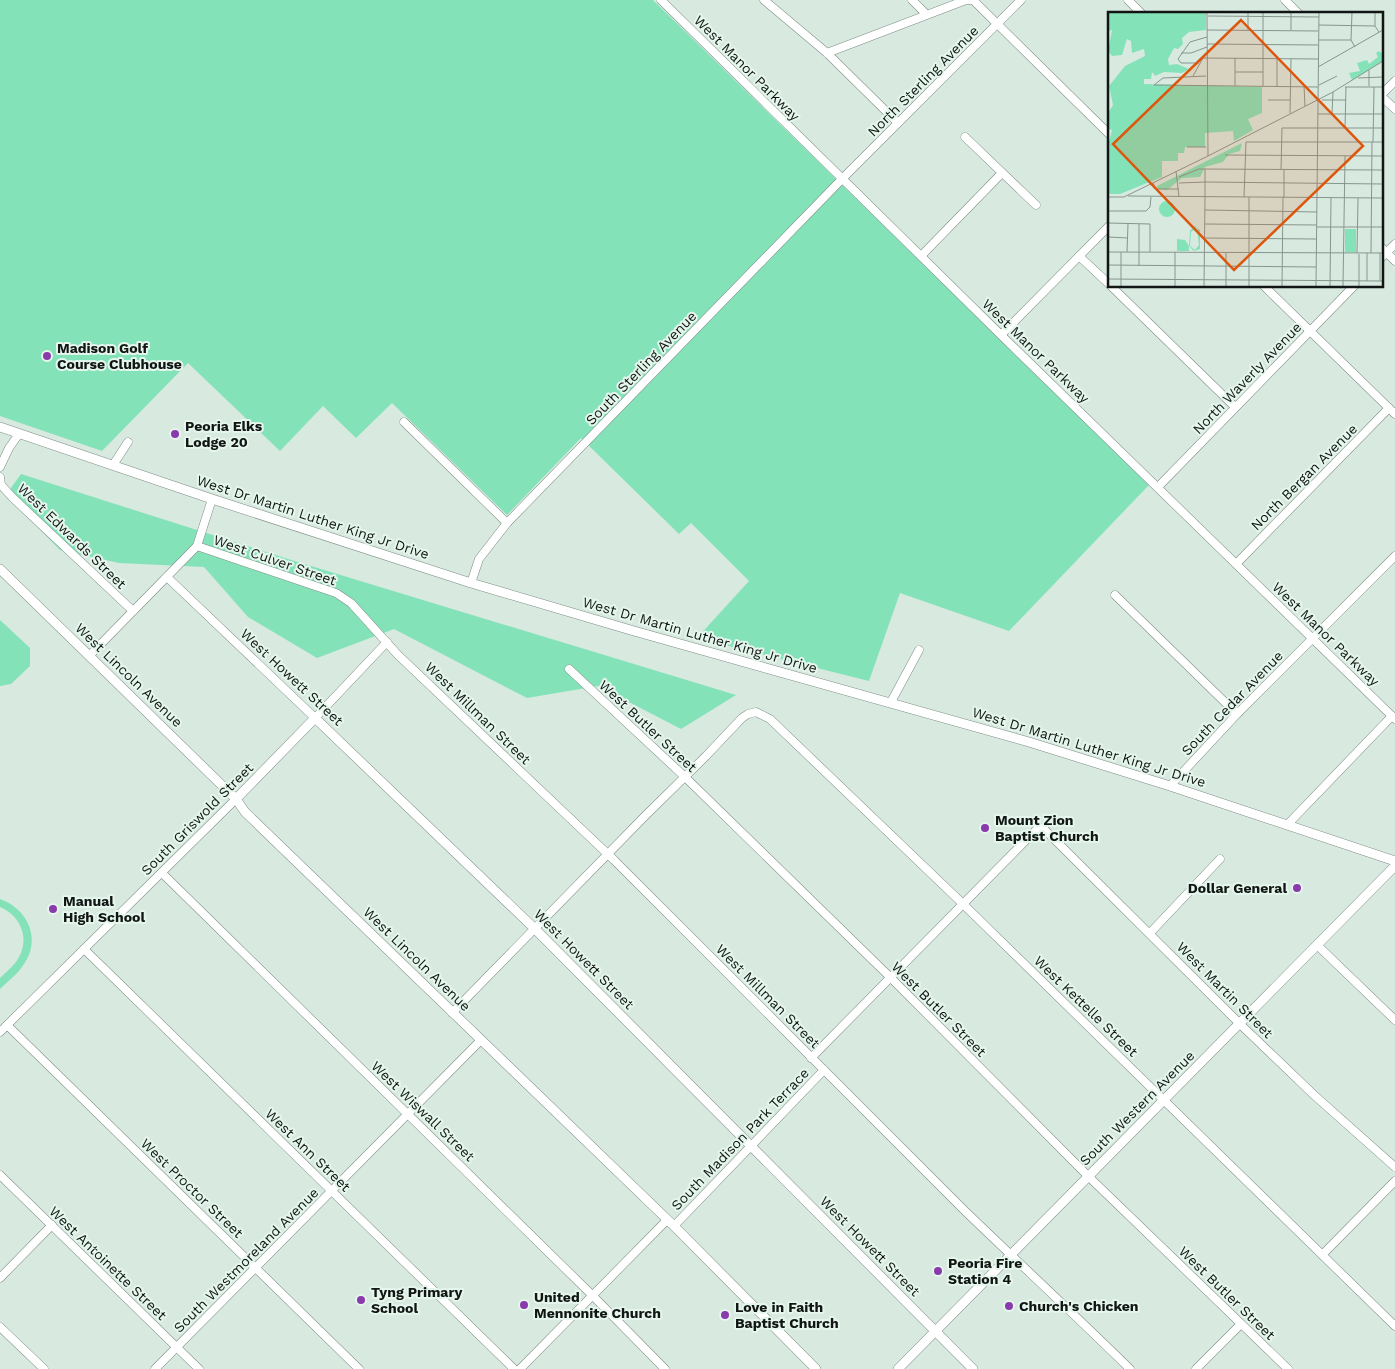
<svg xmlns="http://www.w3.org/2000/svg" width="1395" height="1369" font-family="'Work Sans',sans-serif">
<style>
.green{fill:#84e2b9}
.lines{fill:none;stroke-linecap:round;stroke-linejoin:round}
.minor-casing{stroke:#7e8d86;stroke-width:9}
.major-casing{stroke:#7e8d86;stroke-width:10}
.minor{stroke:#fff;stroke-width:8}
.major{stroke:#fff;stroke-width:9}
.poi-dot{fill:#893bab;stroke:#e5f6ed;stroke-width:2}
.labels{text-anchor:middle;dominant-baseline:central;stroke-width:4;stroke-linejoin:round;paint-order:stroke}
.street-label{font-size:14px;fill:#111614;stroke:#e5f6ed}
.poi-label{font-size:14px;font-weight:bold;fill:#111614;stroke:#e5f6ed;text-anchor:start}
.inset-road{fill:none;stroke:#88958e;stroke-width:1}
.view{fill:#dd560c;fill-opacity:0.15;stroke:#dd560c;stroke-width:2.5}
.inset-edge{fill:none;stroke:#111614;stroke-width:2.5}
</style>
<rect width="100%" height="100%" fill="#d8e9e0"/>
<!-- green -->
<g class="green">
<path d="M0 0H653L1149 485 1009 631 900 593 869 681 697 638 749 581 691 523 679 534 581 438 507 515 392 403 356 438 323 406 280 451 188 363 102 451 0 416Z"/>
<path d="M21 474 288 559 736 695 681 729 598 686 527 698 394 629 317 658 248 617 204 567 119 563 60 550 6 495Z"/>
<path d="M0 620 30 648V666L11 684 0 686Z"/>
<path d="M0 899C27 908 42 939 24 964 18 974 8 981 0 989V978C7 971 15 965 19 957 30 938 20 915 0 907Z"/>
</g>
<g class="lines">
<defs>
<g id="minor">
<path d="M661 0 1001 335 1395 719"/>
<path d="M764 0 827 53 898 123"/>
<path d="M912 0 926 14"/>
<path d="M1128 0 1142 14"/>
<path d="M1285 0 1299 14"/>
<path d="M827 53 966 0H973L1109 134"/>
<path d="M1381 95 1395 81"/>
<path d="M1381 96 1395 109"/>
<path d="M965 137 1036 205"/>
<path d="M1381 247 1395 261"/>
<path d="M921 256 1002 173"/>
<path d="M1079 256 1109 284"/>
<path d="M1381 258 1395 244"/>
<path d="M1111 286 1235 407"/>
<path d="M1264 286 1395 414"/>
<path d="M1001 335 1109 226"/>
<path d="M404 422 507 523"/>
<path d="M113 465 128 442"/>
<path d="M0 467 9 448 19 434"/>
<path d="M0 477 1 485 13 498 133 611"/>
<path d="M1158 487 1354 286"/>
<path d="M197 546 336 593 351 603 398 655 614 860 965 1211C1020 1264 1076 1316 1130 1369"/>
<path d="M1236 564 1389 408"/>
<path d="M167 577 315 718 387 642"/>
<path d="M471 583 479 559 507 523 842 179 1021 0"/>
<path d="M1115 595 1237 714"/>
<path d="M90 655 197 546 212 499"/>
<path d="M569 669 685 777 890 977 1088 1176 1288 1369"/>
<path d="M891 702 919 650"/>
<path d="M1170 786 1237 714 1395 556"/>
<path d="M1287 825 1392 716"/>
<path d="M162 873 592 1295 665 1369"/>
<path d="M1150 933 1220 859"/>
<path d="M1317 945 1395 1020"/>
<path d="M84 949 514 1369"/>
<path d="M452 1013 645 816 706 756 742 718 748 714 756 712 770 719 963 904 1395 1326"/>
<path d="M7 1025 359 1369"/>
<path d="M0 1032 236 799"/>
<path d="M811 1058 1037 829 1041 828 1045 830 1240 1024 1314 1095 1395 1167"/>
<path d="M0 1175 199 1369"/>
<path d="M674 1226 824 1070"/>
<path d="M1322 1255 1395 1181"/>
<path d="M0 1278 52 1225"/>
<path d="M0 1327 44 1369"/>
<path d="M155 1369 481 1040"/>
<path d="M520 1369 667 1220"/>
<path d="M1196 1369 1241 1324"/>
</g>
<g id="major">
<path d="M0 427 212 499 471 583 634 631 1029 742 1170 786 1395 861"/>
<path d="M0 569 236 799 245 812 674 1226 816 1369"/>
<path d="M236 799 315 718 535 929 973 1369"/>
<path d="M898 1369 1395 866"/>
</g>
</defs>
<!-- minor casing -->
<use href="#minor" class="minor-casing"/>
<!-- major casing -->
<use href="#major" class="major-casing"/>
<!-- minor -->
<use href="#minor" class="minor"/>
<!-- major -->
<use href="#major" class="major"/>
</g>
<!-- markers -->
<g class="poi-dot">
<circle cx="47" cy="356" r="5"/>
<circle cx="175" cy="434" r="5"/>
<circle cx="985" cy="828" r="5"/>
<circle cx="1297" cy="888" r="5"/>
<circle cx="53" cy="909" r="5"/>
<circle cx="938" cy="1271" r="5"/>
<circle cx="361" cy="1300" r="5"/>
<circle cx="524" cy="1305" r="5"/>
<circle cx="1009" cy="1306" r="5"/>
<circle cx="725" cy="1315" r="5"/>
</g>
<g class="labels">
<!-- street labels -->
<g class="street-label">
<text transform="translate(747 68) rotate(45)">West Manor Parkway</text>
<text transform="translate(923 81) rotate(-45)">North Sterling Avenue</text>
<text transform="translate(1036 351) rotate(44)">West Manor Parkway</text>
<text transform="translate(641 368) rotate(-46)">South Sterling Avenue</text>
<text transform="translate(1247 378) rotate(-46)">North Waverly Avenue</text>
<text transform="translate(1304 477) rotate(-45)">North Bergan Avenue</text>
<text transform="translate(313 517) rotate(18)">West Dr Martin Luther King Jr Drive</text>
<text transform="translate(72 536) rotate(44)">West Edwards Street</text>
<text transform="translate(275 560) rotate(19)">West Culver Street</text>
<text transform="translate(1326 634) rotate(44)">West Manor Parkway</text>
<text transform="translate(700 635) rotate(16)">West Dr Martin Luther King Jr Drive</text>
<text transform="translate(129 675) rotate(44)">West Lincoln Avenue</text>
<text transform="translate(292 677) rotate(43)">West Howett Street</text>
<text transform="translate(1232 703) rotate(-46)">South Cedar Avenue</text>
<text transform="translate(478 713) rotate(44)">West Millman Street</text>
<text transform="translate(648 726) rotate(43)">West Butler Street</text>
<text transform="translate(1089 747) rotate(17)">West Dr Martin Luther King Jr Drive</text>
<text transform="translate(197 819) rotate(-45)">South Griswold Street</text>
<text transform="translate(417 959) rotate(44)">West Lincoln Avenue</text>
<text transform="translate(584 959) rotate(45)">West Howett Street</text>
<text transform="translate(1225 990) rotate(45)">West Martin Street</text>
<text transform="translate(768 996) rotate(45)">West Millman Street</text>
<text transform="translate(1086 1006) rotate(44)">West Kettelle Street</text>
<text transform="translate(939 1009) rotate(45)">West Butler Street</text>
<text transform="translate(1137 1108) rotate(-45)">South Western Avenue</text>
<text transform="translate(423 1111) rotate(44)">West Wiswall Street</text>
<text transform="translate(740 1139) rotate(-46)">South Madison Park Terrace</text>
<text transform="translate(308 1150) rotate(44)">West Ann Street</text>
<text transform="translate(192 1188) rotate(44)">West Proctor Street</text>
<text transform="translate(870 1246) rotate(45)">West Howett Street</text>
<text transform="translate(246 1260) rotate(-45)">South Westmoreland Avenue</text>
<text transform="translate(108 1263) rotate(44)">West Antoinette Street</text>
<text transform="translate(1227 1293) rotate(44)">West Butler Street</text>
</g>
<!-- poi labels -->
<g class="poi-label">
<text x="57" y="348">Madison Golf<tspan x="57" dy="16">Course Clubhouse</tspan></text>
<text x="185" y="426">Peoria Elks<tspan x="185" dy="16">Lodge 20</tspan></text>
<text x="995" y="820">Mount Zion<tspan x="995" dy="16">Baptist Church</tspan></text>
<text x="1287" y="888" text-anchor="end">Dollar General</text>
<text x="63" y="901">Manual<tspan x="63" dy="16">High School</tspan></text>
<text x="948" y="1263">Peoria Fire<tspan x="948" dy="16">Station 4</tspan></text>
<text x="371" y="1292">Tyng Primary<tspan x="371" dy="16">School</tspan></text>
<text x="534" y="1297">United<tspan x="534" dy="16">Mennonite Church</tspan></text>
<text x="1019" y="1306">Church's Chicken</text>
<text x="735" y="1307">Love in Faith<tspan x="735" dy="16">Baptist Church</tspan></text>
</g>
</g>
<!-- overview -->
<g transform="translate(1108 12)">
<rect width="275" height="275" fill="#d8e9e0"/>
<path d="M0 0H98V18L81 20 74 26 75 32 70 37 66 36 60 47 61 53 69 52 81 57 74 61 56 60 47 64 44 60 43 67H36V72L154 75V101L140 107 145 118 126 129 125 119 97 121V135H77L76 141H70V149H54V165L12 182H0V134L4 118 0 117V101L5 93 1 74 17 54 37 44 36 37 24 41 23 29 19 27 14 43 4 44 0 39 4 18 0 19ZM271 39 275 42V49L244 68 241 61 252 59 249 51 259 48 261 52 270 45 268 41ZM134 131 132 139 121 142 115 150 97 155 92 165 74 166 59 178 49 177V174ZM51 197a8 8 0 1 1 16 0a8 8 0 1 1-16 0ZM86 214 92 218V237L86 239 81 234V239H69V227L77 228 81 234 82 219ZM89 216 91 233 87 238 82 234 83 220ZM237 217H248V240H237Z" fill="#84e2b9" fill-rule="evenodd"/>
<path class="inset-road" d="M99 0 100 144M244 0 243 28 247 35M267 0V14L271 20M100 4 211 5M211 13 267 14M99 18 210 19M140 18V0M183 18V0M211 28H243M99 32 210 33M73 41H83L99 35M91 51H73L70 47 82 30 99 25M210 55 275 18M127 60H155M85 64 95 46 210 47M250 66 275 65M46 73 210 75M46 73 55 66 98 64M211 73 229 64M127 74V46M155 74V0M169 74V46M196 74 197 94M261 74V58M237 75H275M160 88H182M214 88H238M182 101 183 47M210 102H275M224 102 225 80M237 116 238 75M265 130 266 75M79 135H98M117 143 275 144M173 158 174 116H275M176 158V185M68 159 71 185M71 165 91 157 275 158M45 171 48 177H71M71 171 97 170V157M20 184 275 186M1 185H16L100 144 225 80 275 49M97 185V170L275 172M136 185 138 130H275M97 198 209 200M0 199H38L42 195 43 185M0 211 42 212V240M97 212 209 213M209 215H275M0 225 20 226M96 226 208 227M0 240 275 241M19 240 20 212M118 241V275M249 241 250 186M263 241 264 130M0 253 208 255M31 254V212M0 267 275 269M259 269V241M272 269V241M13 275V240M67 275V240M96 275 97 185M141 275V185M174 275 175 185M208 275 211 0M222 275 223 186M235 275 237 144M251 275V242"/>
<path class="view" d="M133 8 255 134 126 258 5 132Z"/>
<rect width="275" height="275" class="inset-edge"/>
</g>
</svg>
